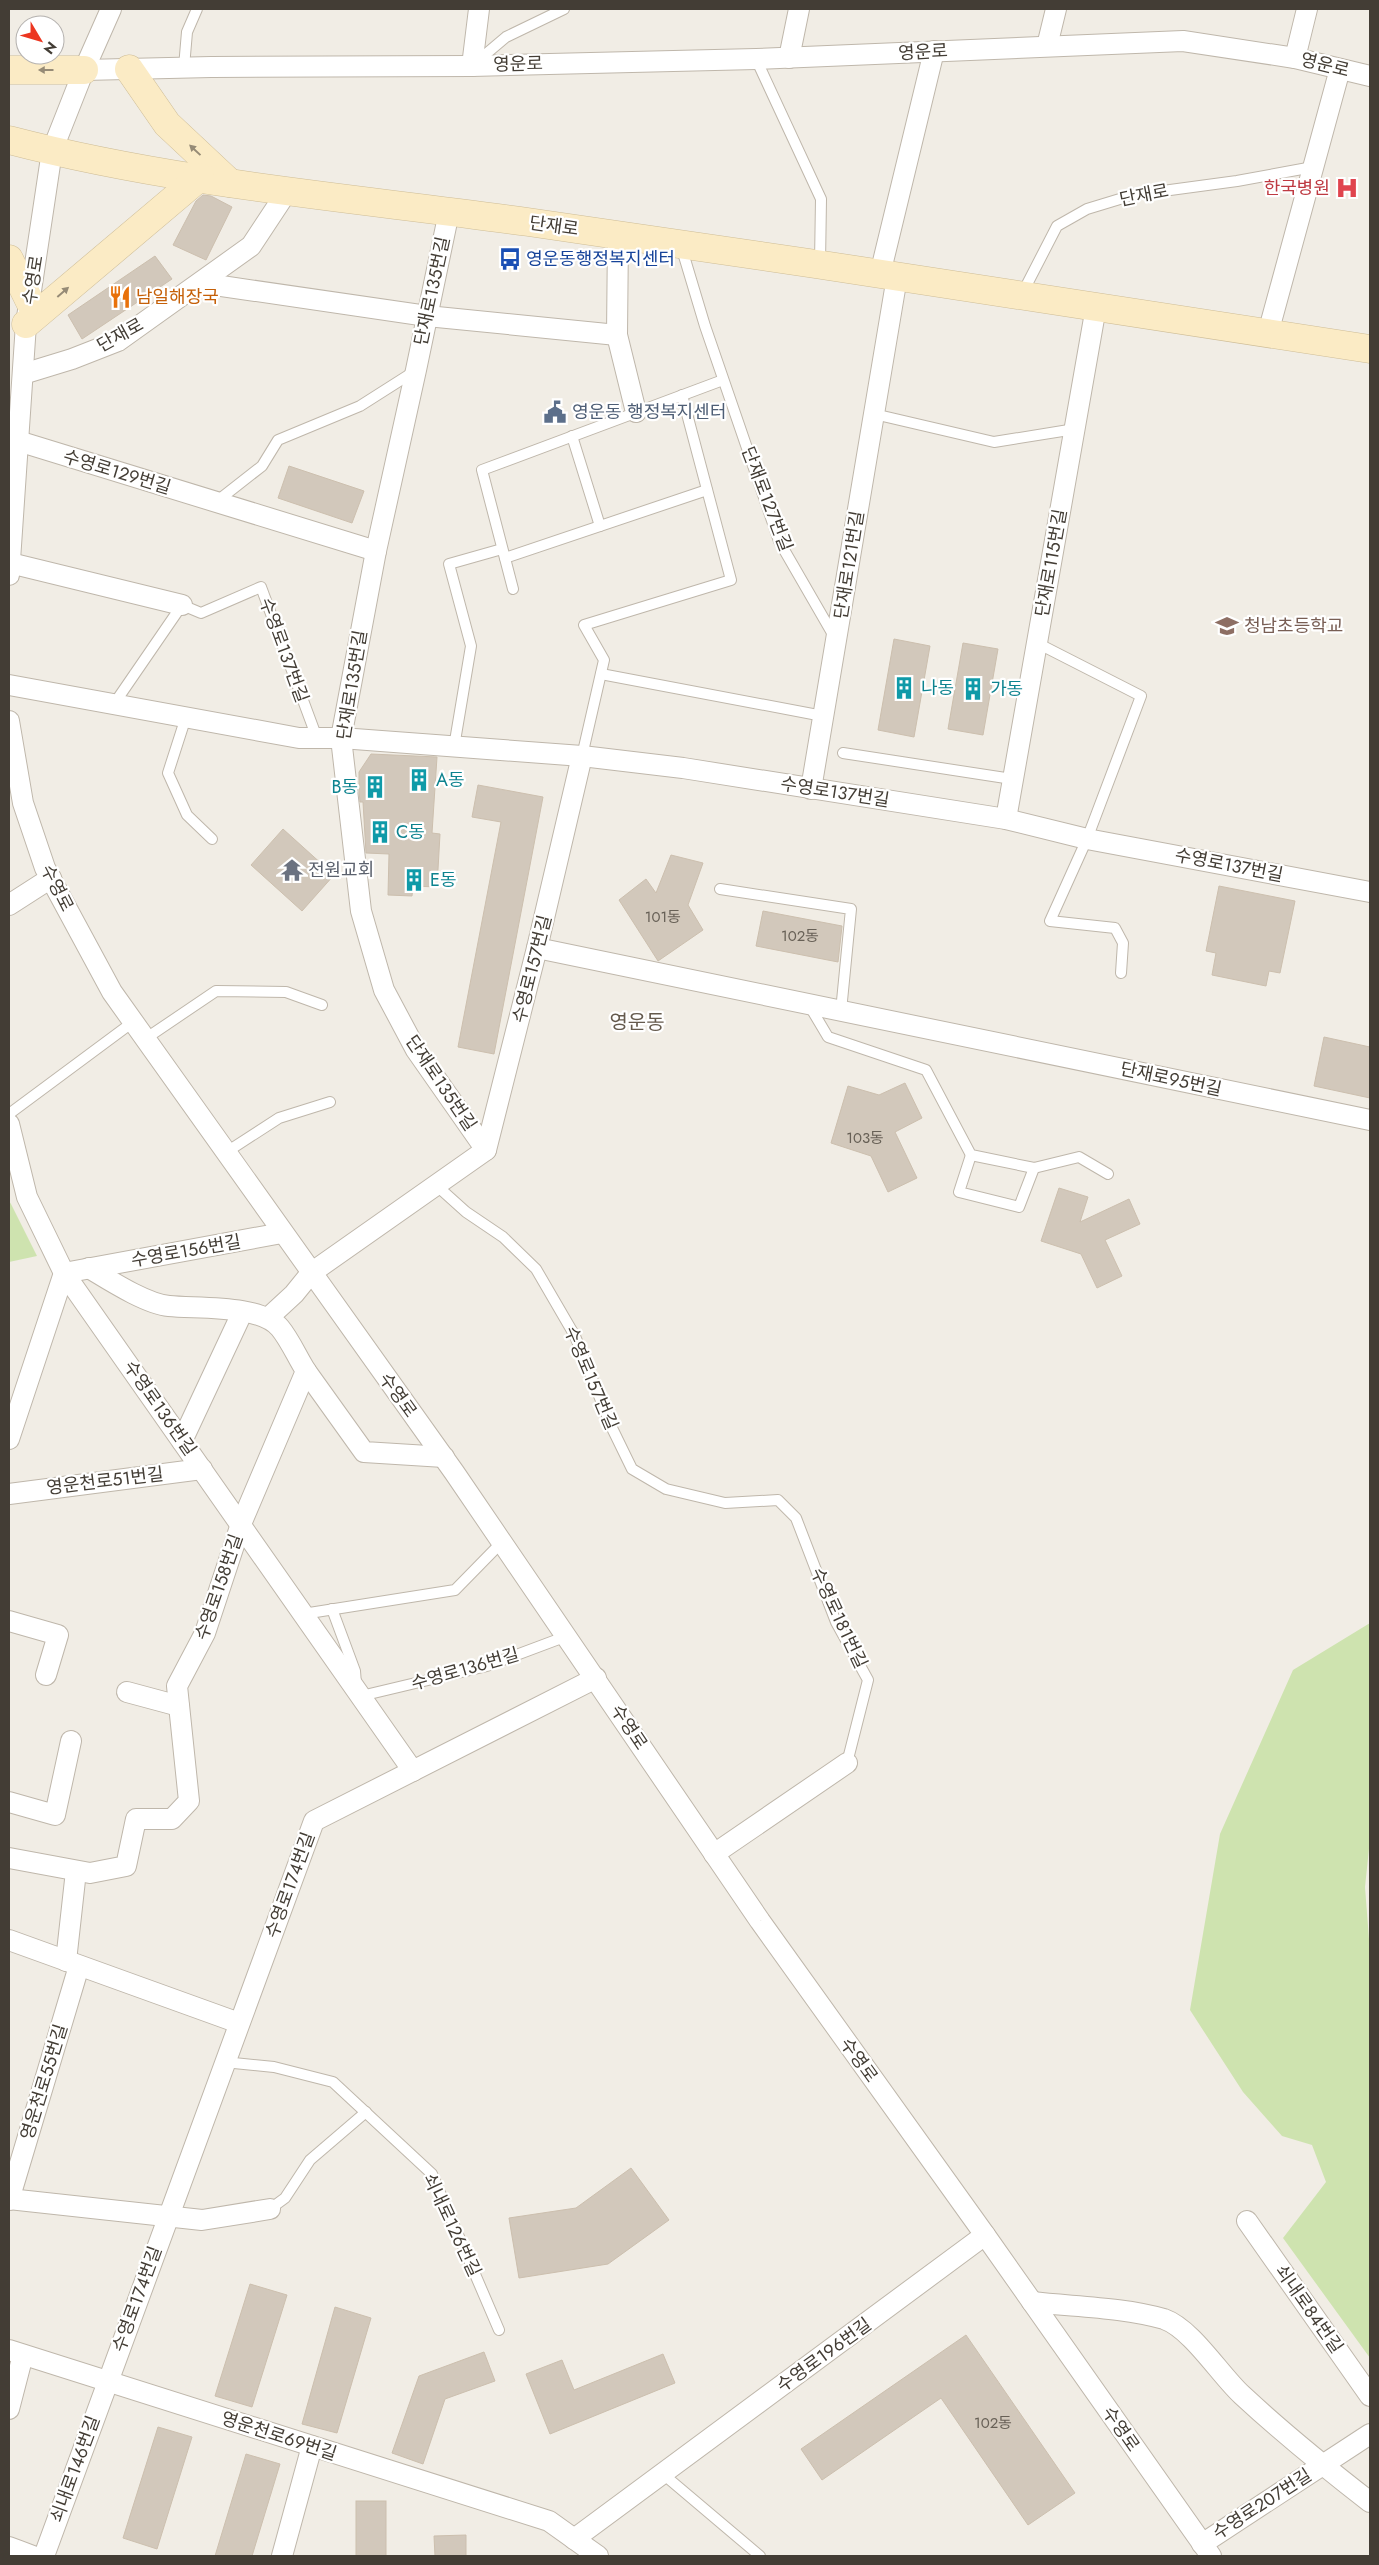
<svg xmlns="http://www.w3.org/2000/svg" width="1379" height="2565" font-family="Jost,'Noto Sans KR',sans-serif">
<style>
.green{fill:#cee3af}
.building{fill:#d2c8bb;stroke:#ccbfae}
.lines{fill:none;stroke-linecap:round;stroke-linejoin:round}
.lane-casing{stroke:#bfb7ab;stroke-width:12}
.street-casing{stroke:#bfb7ab;stroke-width:22}
.secondary-casing{stroke:#cebd97;stroke-width:29}
.lane{stroke:#fff;stroke-width:10}
.street{stroke:#fff;stroke-width:20}
.secondary{stroke:#fbebc5;stroke-width:28}
.oneway{fill:#968b76}
.labels{text-anchor:middle;dominant-baseline:central;stroke-width:4.5;stroke-linejoin:round;paint-order:stroke}
.number-label{font-size:15px;fill:#676056}
.street-label{font-size:18px;fill:#433d35;stroke:#fff}
.health-label{font-size:18px;fill:#be3a42;stroke:#fff;text-anchor:end}
.transit-label{font-size:18px;fill:#164399;stroke:#fff;text-anchor:start}
.food-label{font-size:18px;fill:#c56008;stroke:#fff;text-anchor:start}
.service-label{font-size:18px;fill:#4e5e75;stroke:#fff;text-anchor:start}
.education-label{font-size:18px;fill:#785e54;stroke:#fff;text-anchor:start}
.culture-label{font-size:18px;fill:#0d838f;stroke:#fff;text-anchor:start}
.worship-label{font-size:18px;fill:#5b616d;stroke:#fff;text-anchor:start}
.quarter-label{font-size:20px;fill:#655a4d;stroke:#fff}
</style>
<rect width="100%" height="100%" fill="#f1ede5"/>
<!-- green -->
<g class="green">
<path d="M9 1201 11 1204 37 1256 9 1262Z"/>
<path d="M1370 1623V1839L1365 1887 1370 1952V2358L1283 2238 1326 2182 1312 2145 1282 2136 1243 2092 1190 2010 1220 1834 1293 1670Z"/>
</g>
<!-- building -->
<g class="building">
<path d="M203 195 211 196 232 207 206 260 173 245 196 201Z"/>
<path d="M155 256 172 279 82 339 68 315Z"/>
<path d="M289 466 364 491 352 523 278 498Z"/>
<path d="M894 639 930 646 914 737 878 730Z"/>
<path d="M963 643 998 649 983 735 948 729Z"/>
<path d="M371 754 437 757 432 833 440 834 437 887 413 886 412 896 388 895 389 854 366 853 363 802H360L359 791V772Z"/>
<path d="M478 785 543 797 494 1054 458 1047 501 822 472 817Z"/>
<path d="M283 829 334 875 302 911 251 865Z"/>
<path d="M671 855 703 863 688 905 703 930 658 961 619 900 646 879 656 893Z"/>
<path d="M1219 886 1295 901 1280 973 1269 971 1266 986 1212 975 1216 953 1206 951Z"/>
<path d="M763 911 842 926 838 962 756 946Z"/>
<path d="M1324 1037 1370 1047V1098L1314 1086Z"/>
<path d="M905 1083 922 1118 895 1132 917 1178 888 1192 871 1156 831 1143 848 1086 879 1095Z"/>
<path d="M1059 1188 1088 1197 1080 1222 1129 1199 1140 1224 1105 1240 1122 1276 1097 1288 1081 1254 1041 1241Z"/>
<path d="M631 2168 669 2220 608 2264 519 2278 509 2218 576 2208Z"/>
<path d="M250 2284 287 2295 252 2407 215 2396Z"/>
<path d="M335 2307 371 2318 337 2433 302 2424Z"/>
<path d="M966 2335 1075 2493 1028 2525 941 2398 822 2480 801 2449Z"/>
<path d="M484 2352 495 2381 445 2399 423 2464 392 2453 419 2376Z"/>
<path d="M663 2354 675 2383 550 2434 526 2374 562 2360 574 2390Z"/>
<path d="M158 2427 192 2437 157 2549 123 2538Z"/>
<path d="M246 2454 280 2464 252 2556H215Z"/>
<rect x="356" y="2501" width="30" height="55"/>
<path d="M466 2535V2556H435L434 2536Z"/>
</g>
<g class="lines">
<defs>
<g id="lane">
<path d="M756 59 821 199 820 263"/>
<path d="M474 64 506 37 564 9"/>
<path d="M184 67 187 32 197 9"/>
<path d="M681 246 705 326 779 541 835 638"/>
<path d="M1022 294 1057 226 1087 209 1133 195 1237 181 1313 167"/>
<path d="M874 414 994 442 1075 429"/>
<path d="M572 436 600 526"/>
<path d="M216 502 262 466 278 440 360 406 415 371"/>
<path d="M505 558 707 490"/>
<path d="M513 589 482 470 723 380"/>
<path d="M1037 643 1141 696 1087 839 1050 921 1115 928 1123 943 1121 973"/>
<path d="M601 674 823 716"/>
<path d="M114 704 182 605 201 613 261 587 317 738"/>
<path d="M186 717 168 773 187 815 212 839"/>
<path d="M454 747 471 646 449 564 502 549"/>
<path d="M843 753 1012 779"/>
<path d="M582 756 604 660 584 625 731 580 682 395"/>
<path d="M720 889 851 909 841 1011"/>
<path d="M809 1005 828 1037 926 1070 971 1155 1034 1168 1079 1157 1108 1174"/>
<path d="M145 1039 216 991 286 992 322 1005"/>
<path d="M9 1114 133 1022"/>
<path d="M225 1153 279 1118 330 1102"/>
<path d="M971 1155 959 1192 1019 1207 1034 1168"/>
<path d="M436 1185 466 1212 503 1237 536 1269 575 1336 612 1428 632 1469 666 1489 725 1503 778 1500 796 1518 836 1622 868 1680 847 1763"/>
<path d="M332 1609 355 1671 356 1684"/>
<path d="M303 1614 455 1590 502 1542"/>
<path d="M361 1696 487 1666 567 1636"/>
<path d="M224 2062 274 2067 333 2082 432 2174 499 2330"/>
<path d="M270 2209 285 2198 310 2160 366 2112"/>
<path d="M663 2474 760 2556"/>
</g>
<g id="street">
<path d="M1047 46 1056 9"/>
<path d="M789 58 799 9"/>
<path d="M1295 58 1307 9"/>
<path d="M472 66 479 9"/>
<path d="M84 70 211 67 472 66 756 59 1183 41 1295 58 1370 76"/>
<path d="M449 212 416 370 376 551 341 738 361 911 384 990 416 1050 486 1150"/>
<path d="M618 235 617 335 636 412"/>
<path d="M880 274 934 51"/>
<path d="M201 283 427 316 617 335"/>
<path d="M1268 333 1340 69"/>
<path d="M23 374 72 359 118 341 251 246 288 190"/>
<path d="M18 441 376 551"/>
<path d="M10 563 182 605"/>
<path d="M9 575 26 324 52 151 84 70 111 9"/>
<path d="M9 685 299 738H341L582 756 683 768 1006 819 1087 839 1370 892"/>
<path d="M9 721 23 803 45 868 112 992 454 1472 760 1921 985 2235 1211 2556"/>
<path d="M811 789 897 277"/>
<path d="M1006 819 1096 307"/>
<path d="M9 905 51 878"/>
<path d="M537 948 1370 1120"/>
<path d="M9 1124 27 1197 64 1273 413 1771"/>
<path d="M268 1318 294 1294 311 1273 486 1150 537 948 582 756"/>
<path d="M306 1371 364 1452 444 1457"/>
<path d="M9 1439 64 1273 282 1233"/>
<path d="M182 1441 242 1313"/>
<path d="M9 1494 202 1469"/>
<path d="M9 1621 58 1635 46 1675"/>
<path d="M127 1692 179 1706"/>
<path d="M9 1802 55 1815 71 1741"/>
<path d="M714 1854 847 1763"/>
<path d="M9 1858 90 1873 126 1866 136 1819H172L189 1801 177 1686 205 1633 241 1524 306 1371C297 1357 290 1340 280 1328 260 1304 197 1309 169 1306 146 1304 109 1280 89 1268"/>
<path d="M9 1940 239 2023"/>
<path d="M66 1961 76 1871"/>
<path d="M9 2199 202 2220 270 2209"/>
<path d="M9 2200 79 1966"/>
<path d="M1247 2221 1370 2396"/>
<path d="M1032 2302C1075 2307 1122 2307 1164 2319 1192 2329 1220 2375 1242 2395 1283 2433 1326 2468 1370 2502"/>
<path d="M9 2350 549 2521 598 2556"/>
<path d="M9 2409 23 2355"/>
<path d="M574 2539 985 2235"/>
<path d="M1202 2544 1370 2434"/>
<path d="M9 2547 33 2556"/>
<path d="M44 2556 314 1821 596 1678"/>
<path d="M282 2556 312 2446"/>
</g>
<g id="secondary">
<path d="M129 69 167 124 230 183"/>
<path d="M9 70H84"/>
<path d="M9 140C177 184 356 198 528 222 809 262 1090 305 1370 349"/>
<path d="M9 259 30 302"/>
<path d="M26 324 200 177"/>
</g>
</defs>
<!-- lane casing -->
<use href="#lane" class="lane-casing"/>
<!-- street casing -->
<use href="#street" class="street-casing"/>
<!-- secondary casing -->
<use href="#secondary" class="secondary-casing"/>
<!-- lane -->
<use href="#lane" class="lane"/>
<!-- street -->
<use href="#street" class="street"/>
<!-- secondary -->
<use href="#secondary" class="secondary"/>
</g>
<!-- one-way arrows -->
<defs><path id="oneway-solid" d="M-6-.8H1V-3.2L6.5 0L1 3.2V.8H-6Z" transform="scale(1.25)"/></defs>
<g class="oneway">
<use href="#oneway-solid" transform="translate(46 70) rotate(180)"/>
<use href="#oneway-solid" transform="translate(195 150) rotate(-137)"/>
<use href="#oneway-solid" transform="translate(63 292) rotate(-41)"/>
</g>
<!-- icons -->
<defs>
<symbol id="hospital-bare" viewBox="-9 -9 18 18"><path d="M-5-5h3v3.5h4V-5h3V5h-3V1.5h-4V5h-3Z" fill="#e0444e" stroke="#fff" stroke-width="2.5" paint-order="stroke"/></symbol>
<symbol id="bus-bare" viewBox="-9 -9 18 18"><path d="M-5-6H5V4H4V6H2V4H-2V6H-4V4H-5ZM-3.5-4V0h7V-4ZM-3.5 1.2v1.5H-2V1.2ZM2 1.2v1.5H3.5V1.2Z" fill="#1a4fb4" stroke="#fff" stroke-width="2.5" paint-order="stroke"/></symbol>
<symbol id="restaurant-bare" viewBox="-9 -9 18 18"><path d="M-5-6h1v4h1v-4h1v4h1v-4h1v5L-1.5 .5V6h-2V.5L-5-1ZM5-6V6H3V1.5H1.5Q1.5-4 5-6Z" fill="#e8710a" stroke="#fff" stroke-width="2.5" paint-order="stroke"/></symbol>
<symbol id="civic-bare" viewBox="-9 -9 18 18"><path d="M-.6-6.5H3V-4.5H.6V-3L4-1V1h2V6H-6V1h2V-1L-.6-3ZM-1.2 2.5V6h2.4V2.5Z" fill="#5c6f8a" stroke="#fff" stroke-width="2.5" paint-order="stroke"/></symbol>
<symbol id="school-bare" viewBox="-9 -9 18 18"><path d="M0-5L7-2L0 1L-7-2ZM-4 1L0 2.5L4 1V4Q0 6-4 4Z" fill="#8d6e63" stroke="#fff" stroke-width="2.5" paint-order="stroke"/></symbol>
<symbol id="building-bare" viewBox="-9 -9 18 18"><path d="M-4-6H4V6H1V3H-1V6H-4ZM-2.5-4.3h1.7v1.8h-1.7ZM.8-4.3h1.7v1.8H.8ZM-2.5-1h1.7V.8h-1.7ZM.8-1h1.7V.8H.8Z" fill="#0f9aa8" stroke="#fff" stroke-width="2.5" paint-order="stroke"/></symbol>
<symbol id="temple-bare" viewBox="-9 -9 18 18"><path d="M0-6L5-2H3V0L6.5 2.5H4V6H1.5V3h-3V6H-4V2.5H-6.5L-3 0V-2H-5Z" fill="#6b7280" stroke="#fff" stroke-width="2.5" paint-order="stroke"/></symbol>
</defs>
<g fill-rule="evenodd">
<use href="#hospital-bare" x="1331" y="172" width="32" height="32"/>
<use href="#bus-bare" x="494" y="243" width="32" height="32"/>
<use href="#restaurant-bare" x="104" y="281" width="32" height="32"/>
<use href="#civic-bare" x="539" y="396" width="32" height="32"/>
<use href="#school-bare" x="1211" y="610" width="32" height="32"/>
<use href="#building-bare" x="888" y="672" width="32" height="32"/>
<use href="#building-bare" x="957" y="673" width="32" height="32"/>
<use href="#building-bare" x="403" y="764" width="32" height="32"/>
<use href="#building-bare" x="359" y="771" width="32" height="32"/>
<use href="#building-bare" x="364" y="816" width="32" height="32"/>
<use href="#temple-bare" x="276" y="854" width="32" height="32"/>
<use href="#building-bare" x="398" y="864" width="32" height="32"/>
</g>
<g class="labels">
<!-- number labels -->
<g class="number-label">
<text x="663" y="917">101동</text>
<text x="800" y="936">102동</text>
<text x="865" y="1138">103동</text>
<text x="993" y="2423">102동</text>
</g>
<!-- street labels -->
<g class="street-label">
<text transform="translate(923 52) rotate(-3)">영운로</text>
<text transform="translate(518 64) rotate(-1)">영운로</text>
<text transform="translate(1325 65) rotate(14)">영운로</text>
<text transform="translate(1144 195) rotate(-11)">단재로</text>
<text transform="translate(554 226) rotate(8)">단재로</text>
<text transform="translate(33 280) rotate(-81)">수영로</text>
<text transform="translate(432 291) rotate(-78)">단재로135번길</text>
<text transform="translate(120 335) rotate(-29)">단재로</text>
<text transform="translate(117 472) rotate(17)">수영로129번길</text>
<text transform="translate(767 499) rotate(69)">단재로127번길</text>
<text transform="translate(1051 563) rotate(-80)">단재로115번길</text>
<text transform="translate(849 565) rotate(-81)">단재로121번길</text>
<text transform="translate(284 650) rotate(70)">수영로137번길</text>
<text transform="translate(352 685) rotate(-81)">단재로135번길</text>
<text transform="translate(835 792) rotate(9)">수영로137번길</text>
<text transform="translate(1229 865) rotate(11)">수영로137번길</text>
<text transform="translate(57 888) rotate(63)">수영로</text>
<text transform="translate(532 969) rotate(-76)">수영로157번길</text>
<text transform="translate(1171 1079) rotate(12)">단재로95번길</text>
<text transform="translate(441 1083) rotate(56)">단재로135번길</text>
<text transform="translate(186 1251) rotate(-10)">수영로156번길</text>
<text transform="translate(591 1378) rotate(67)">수영로157번길</text>
<text transform="translate(398 1395) rotate(54)">수영로</text>
<text transform="translate(160 1408) rotate(55)">수영로136번길</text>
<text transform="translate(105 1481) rotate(-7)">영운천로51번길</text>
<text transform="translate(219 1587) rotate(-71)">수영로158번길</text>
<text transform="translate(839 1618) rotate(65)">수영로181번길</text>
<text transform="translate(465 1669) rotate(-16)">수영로136번길</text>
<text transform="translate(629 1727) rotate(56)">수영로</text>
<text transform="translate(290 1885) rotate(-70)">수영로174번길</text>
<text transform="translate(859 2060) rotate(54)">수영로</text>
<text transform="translate(44 2082) rotate(-73)">영운천로55번길</text>
<text transform="translate(452 2225) rotate(65)">쇠내로126번길</text>
<text transform="translate(137 2299) rotate(-70)">수영로174번길</text>
<text transform="translate(1309 2309) rotate(55)">쇠내로84번길</text>
<text transform="translate(824 2355) rotate(-36)">수영로196번길</text>
<text transform="translate(1121 2429) rotate(55)">수영로</text>
<text transform="translate(279 2436) rotate(18)">영운천로69번길</text>
<text transform="translate(75 2469) rotate(-70)">쇠내로146번길</text>
<text transform="translate(1262 2504) rotate(-33)">수영로207번길</text>
</g>
<!-- health labels -->
<g class="health-label">
<text x="1330" y="188">한국병원</text>
</g>
<!-- transit labels -->
<g class="transit-label">
<text x="526" y="259">영운동행정복지센터</text>
</g>
<!-- food labels -->
<g class="food-label">
<text x="136" y="297">남일해장국</text>
</g>
<!-- service labels -->
<g class="service-label">
<text x="572" y="412">영운동 행정복지센터</text>
</g>
<!-- education labels -->
<g class="education-label">
<text x="1244" y="626">청남초등학교</text>
</g>
<!-- culture labels -->
<g class="culture-label">
<text x="921" y="688">나동</text>
<text x="990" y="689">가동</text>
<text x="436" y="780">A동</text>
<text x="358" y="787" text-anchor="end">B동</text>
<text x="396" y="832">C동</text>
<text x="430" y="880">E동</text>
</g>
<!-- worship labels -->
<g class="worship-label">
<text x="308" y="870">전원교회</text>
</g>
<!-- quarter labels -->
<g class="quarter-label">
<text x="637" y="1022">영운동</text>
</g>
</g>
<!-- border -->
<rect width="1379" height="2565" fill="none" stroke="#433d35" stroke-width="20"/>
<!-- north arrow -->
<g transform="translate(40 40) rotate(128)"><circle r="24" fill="#ffffff" stroke="#b4b1ae"/>
<path d="M0-4L9 19L0 12L-9 19Z" fill="#ec3620"/>
<text y="-8" font-size="14" font-weight="bold" text-anchor="middle" fill="#433d35">N</text>
</g>
</svg>
